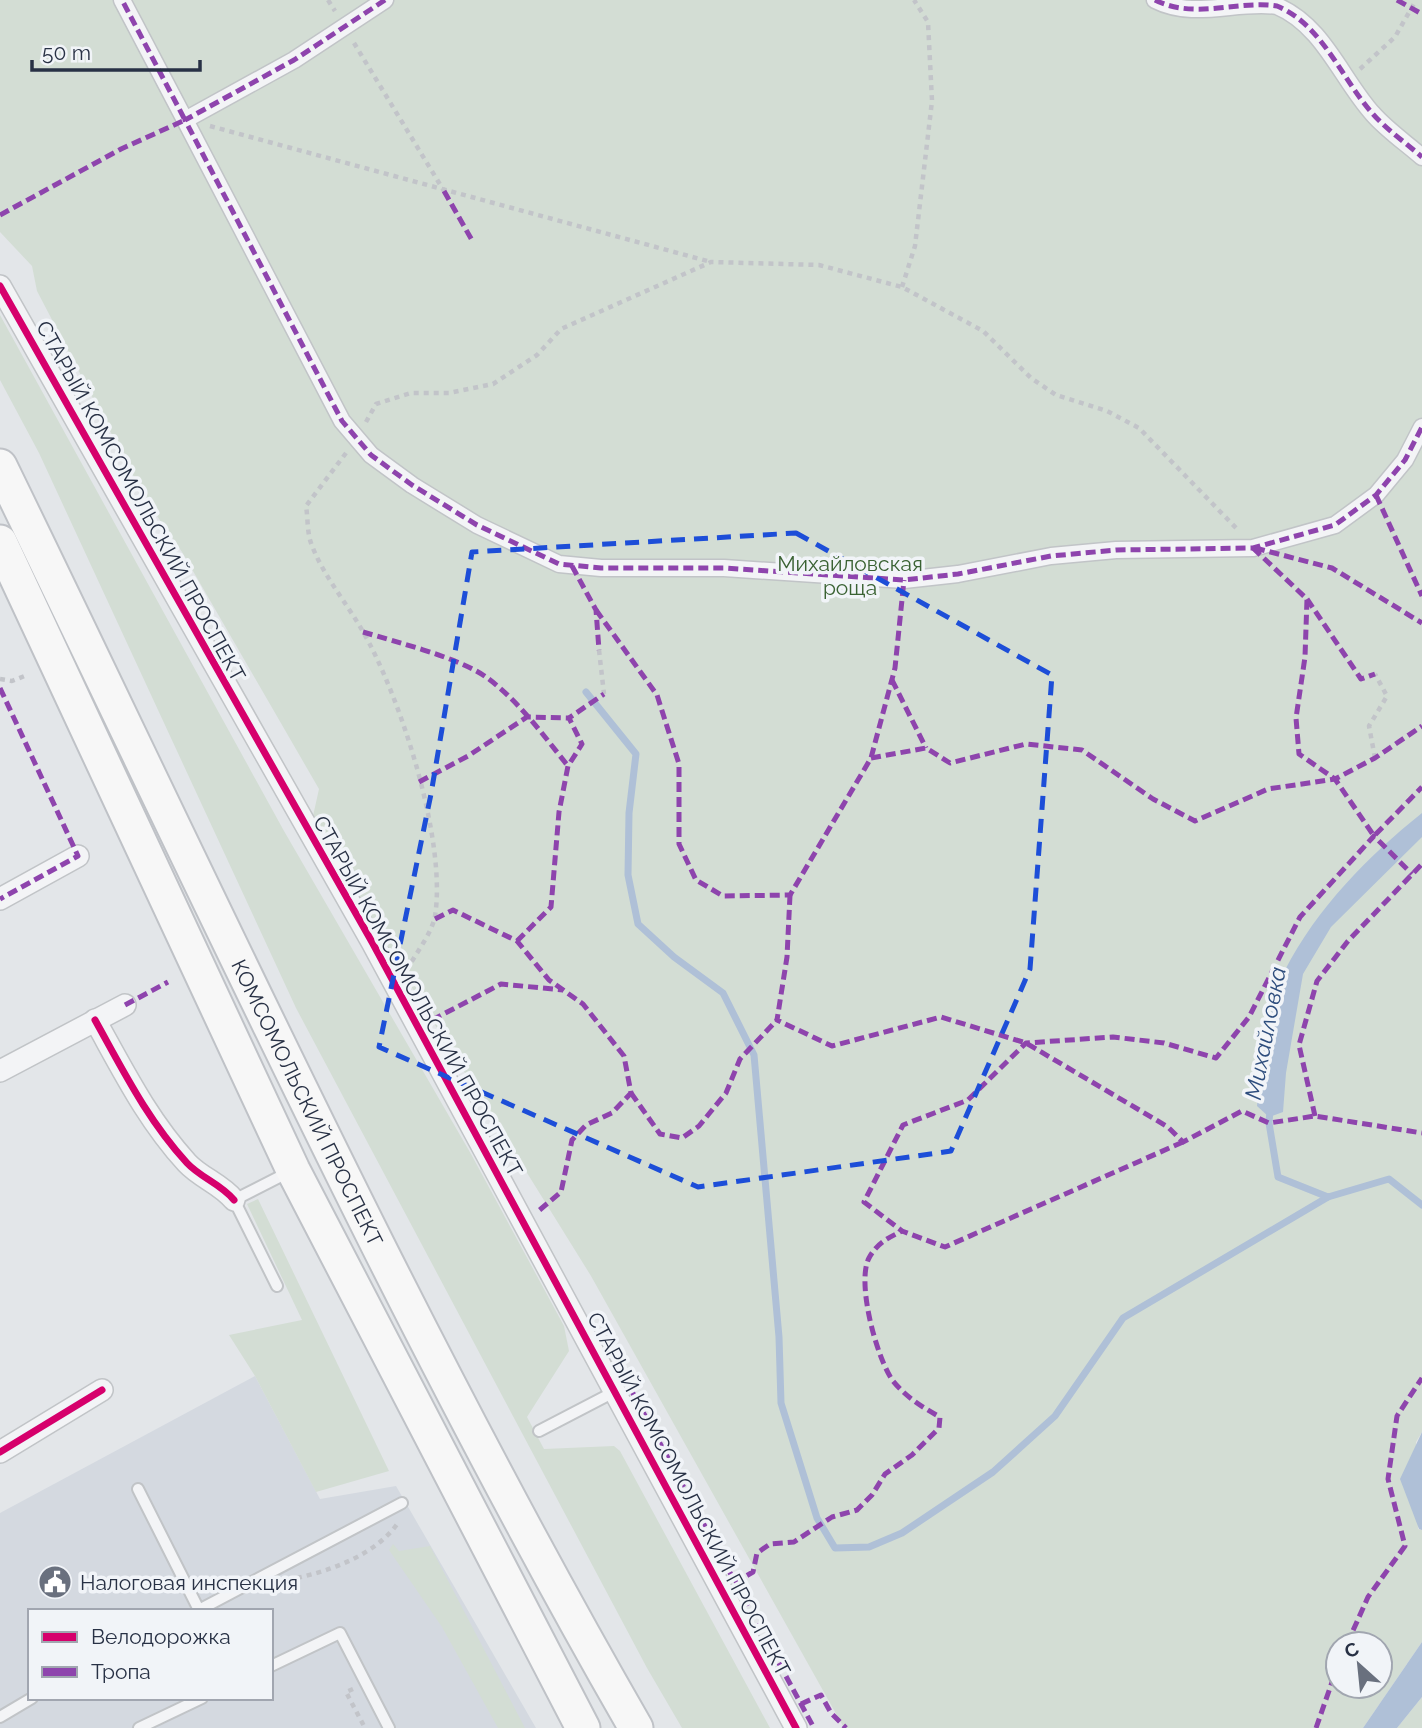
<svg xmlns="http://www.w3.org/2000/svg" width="1422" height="1728" font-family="Raleway,sans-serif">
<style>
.built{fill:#d4d9e0;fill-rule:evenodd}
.green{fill:#d3ddd4;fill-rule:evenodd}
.water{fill:#afc0d7}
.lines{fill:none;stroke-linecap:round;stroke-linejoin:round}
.stream{stroke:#afc0d7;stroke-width:7}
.service-casing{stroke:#c1c4c7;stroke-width:14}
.pedestrian-casing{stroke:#c1c4c7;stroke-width:19}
.minor-casing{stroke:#c1c4c7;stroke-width:24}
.primary-casing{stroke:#bfc2c7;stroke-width:37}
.path{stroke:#c2c4c9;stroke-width:4.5;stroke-dasharray:5 5;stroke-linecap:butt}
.service{stroke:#f3f4f6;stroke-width:10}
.pedestrian{stroke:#f3f4f6;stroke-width:16}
.minor{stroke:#f3f4f6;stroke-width:21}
.primary{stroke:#f7f7f7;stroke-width:33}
.quiet{stroke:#8e44ad;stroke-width:5;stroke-dasharray:10 5;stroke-linecap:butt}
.cycleway-casing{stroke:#f1f4f8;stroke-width:11}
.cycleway{stroke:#d6006c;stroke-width:7}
.marked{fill:none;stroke:#1d4ed8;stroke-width:5;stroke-dasharray:14 9;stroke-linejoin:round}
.labels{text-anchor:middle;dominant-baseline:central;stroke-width:7;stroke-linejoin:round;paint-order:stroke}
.street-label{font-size:21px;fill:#283145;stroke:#f1f4f8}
.park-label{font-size:21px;fill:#3a6233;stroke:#f1f4f8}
.poi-label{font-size:21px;fill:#283145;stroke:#f1f4f8;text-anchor:start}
.water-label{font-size:23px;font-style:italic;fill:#2d4d7d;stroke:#f1f4f8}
</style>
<rect width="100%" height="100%" fill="#e3e6e9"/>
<!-- built -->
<path class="built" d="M255 1376 320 1499 396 1486 536 1728H0V1513ZM30 1611H271V1698H30Z"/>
<!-- green -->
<g class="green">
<path d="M0 0H1422V1432L1416 1442 1418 1529 1422 1530V1642L1363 1728H844L591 1276 311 825 319 789 182 552 146 500 37 291 32 266 0 232ZM1338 1644H1380V1686H1338Z"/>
<path d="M0 315 284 831 471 1154 564 1326 569 1351 527 1417 544 1449 614 1446 620 1451 770 1728H682L647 1668 296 1008 39 453 0 380Z"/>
<path d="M258 1199 389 1471 316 1492 255 1376 229 1335 302 1320 247 1204Z"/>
<path d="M393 1544 399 1551 430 1546 525 1728H498L442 1627 389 1550Z"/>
<path d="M1422 1697V1728H1397Z"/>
</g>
<!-- water -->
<g class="water">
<path d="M1422 813V837L1331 927 1303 974 1286 1073 1283 1112 1269 1117 1257 1106C1262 1071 1269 1001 1285 970 1317 908 1368 856 1422 813Z"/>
<path d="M1422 1432V1530L1419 1529 1400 1479Z"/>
<path d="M1422 1642V1697L1397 1728H1363Z"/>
</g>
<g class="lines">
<!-- stream -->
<g class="stream">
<path d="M586 692 636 754 629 813 628 875 638 924 674 957 723 993 754 1055 779 1337 781 1403 817 1518 835 1548 869 1547 902 1533 993 1472 1055 1416 1123 1318 1328 1197"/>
<path d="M1270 1110 1269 1123 1278 1177 1328 1197 1389 1179 1422 1205"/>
</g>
<defs>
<g id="service">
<path d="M277 1286 234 1200 289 1172"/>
<path d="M539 1431 614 1392"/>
<path d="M138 1489 199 1610"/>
<path d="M197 1611 402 1503"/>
<path d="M271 1666 340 1633 389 1728"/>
<path d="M0 1717 32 1698"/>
<path d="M139 1728 202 1698"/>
</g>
<g id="pedestrian">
<path d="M122 0 185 120"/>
<path d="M385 0 294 60 185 120 342 421 371 455 412 485 477 525 559 564 601 568H724L904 580 958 574 1051 556 1116 550 1253 548 1335 525 1376 495 1405 460 1422 427"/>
<path d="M1155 0C1194 20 1238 0 1277 6 1323 25 1342 80 1373 114 1387 130 1406 143 1422 157"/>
</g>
<g id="minor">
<path d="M0 286 372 942 796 1728"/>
<path d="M0 899 78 856"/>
<path d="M95 1020C124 1072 147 1119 187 1163 201 1178 221 1184 234 1200"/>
<path d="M0 1071 125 1005"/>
<path d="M0 1452 102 1390"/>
</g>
<g id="primary">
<path id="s1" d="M0 466C206 889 401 1320 636 1728"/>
<path d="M0 542 293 1170 583 1728"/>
</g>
</defs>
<!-- service casing -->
<use href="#service" class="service-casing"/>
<!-- pedestrian casing -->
<use href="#pedestrian" class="pedestrian-casing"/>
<!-- minor casing -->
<use href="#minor" class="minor-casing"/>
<!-- primary casing -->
<use href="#primary" class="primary-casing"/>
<!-- path -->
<g class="path">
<path d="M328 0 335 11"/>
<path d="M354 43 444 191"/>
<path d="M1360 69 1395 37 1416 0"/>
<path d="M210 126 711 262"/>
<path d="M902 287 915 246 932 101 928 22 914 0"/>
<path d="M366 422 376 404 411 393H449L493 384 537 355 561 329 711 262 819 265 902 287 983 331 1031 378 1056 395 1107 411 1139 428 1239 531"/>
<path d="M346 453 306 506C308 518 307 532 311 543 322 574 346 602 362 630 400 695 447 841 435 916 432 933 416 953 408 968"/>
<path d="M599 650 604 694"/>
<path d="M0 679 12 681 27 675"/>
<path d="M1375 758 1369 726 1387 696 1375 674"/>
<path d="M297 1578C333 1570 376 1554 398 1523"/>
<path d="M353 1689 346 1692 365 1728"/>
</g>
<!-- service -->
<use href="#service" class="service"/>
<!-- pedestrian -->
<use href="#pedestrian" class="pedestrian"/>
<!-- minor -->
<use href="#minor" class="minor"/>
<!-- primary -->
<use href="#primary" class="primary"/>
<!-- quiet -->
<g class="quiet">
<path d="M385 0 294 60 185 120 342 421 371 455 412 485 477 525 559 564 601 568H724L904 580 958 574 1051 556 1116 550 1253 548 1335 525 1376 495 1405 460 1422 427"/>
<path d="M1155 0C1194 20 1238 0 1277 6 1323 25 1342 80 1373 114 1387 130 1406 143 1422 157"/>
<path d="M1397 0 1422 14"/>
<path d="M444 191 473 242"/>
<path d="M0 215 121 149 185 120 122 0"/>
<path d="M1376 495 1422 596"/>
<path d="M1253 548 1307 599 1305 657 1296 718 1299 754 1335 779 1374 836 1422 787"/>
<path d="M1255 548 1332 568 1422 623"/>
<path d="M572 566 596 610 599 650"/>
<path d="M1307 599 1361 679 1375 674"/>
<path d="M596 610 657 695 679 764V844L696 880 723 896 790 895 871 758 895 668 904 580"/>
<path d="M363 632C396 642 460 658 486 677 518 700 544 736 568 766"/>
<path d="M892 680 926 748"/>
<path d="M0 688 78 856 0 899"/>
<path d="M871 758 926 748 950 763 1026 744 1082 750 1153 799 1195 821 1268 789 1335 779 1375 758 1422 726"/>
<path d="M419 782 468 756 527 717 569 718"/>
<path d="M790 895 787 957 777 1020 832 1046 941 1017 1026 1043 1168 1127 1183 1142 1242 1111 1269 1123 1315 1116 1422 1133"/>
<path d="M435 919 453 910 517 941 549 980 583 1004 624 1056 631 1093 612 1113 586 1125 572 1140 561 1192 536 1213"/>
<path d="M517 941 551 907 559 812 568 766 582 744 569 718 604 694"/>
<path d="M125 1005 168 982"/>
<path d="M432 1020 501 984 563 990"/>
<path d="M631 1093 660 1134 682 1138 699 1126 726 1093 740 1059 777 1020"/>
<path d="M1315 1116 1299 1045 1317 981 1348 941 1422 864"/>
<path d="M1183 1142 945 1247 902 1231 864 1202 903 1125 968 1100 1026 1043 1113 1037 1164 1043 1216 1058 1249 1017 1300 917 1374 836 1412 874"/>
<path d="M629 1386 814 1728"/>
<path d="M734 1583 753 1572 757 1553 770 1544 794 1542 832 1517 857 1510 872 1495 885 1474 912 1455 939 1428 940 1417C922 1407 906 1397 893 1381 877 1359 856 1283 869 1258 877 1243 888 1238 902 1231"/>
<path d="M1347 1644 1368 1597 1405 1546 1388 1479 1397 1416 1422 1378"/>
<path d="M801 1704 821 1695 831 1713 846 1728"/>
<path d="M1316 1728 1338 1665"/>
</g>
<defs>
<g id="cycleway">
<path d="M0 286 372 942 796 1728"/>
<path d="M95 1020C124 1072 147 1119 187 1163 201 1178 221 1184 234 1200"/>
<path d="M0 1452 102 1390"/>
</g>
</defs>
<!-- cycleway casing -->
<use href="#cycleway" class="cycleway-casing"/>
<!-- cycleway -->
<use href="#cycleway" class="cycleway"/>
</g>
<!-- marked area -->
<path class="marked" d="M796 533 1052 675 1030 969 951 1151 698 1187 379 1047 431 794 472 552Z"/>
<!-- icons -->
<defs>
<symbol id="civic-disc" viewBox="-11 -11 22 22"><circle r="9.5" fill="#69707e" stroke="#f1f4f8"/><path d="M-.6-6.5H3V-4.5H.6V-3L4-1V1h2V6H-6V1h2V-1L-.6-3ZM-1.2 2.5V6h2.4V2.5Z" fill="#fff"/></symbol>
</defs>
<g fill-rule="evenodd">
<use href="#civic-disc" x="36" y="1563" width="38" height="38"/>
</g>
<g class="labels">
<!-- street labels -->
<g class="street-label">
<text transform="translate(141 501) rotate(61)">СТАРЫЙ КОМСОМОЛЬСКИЙ ПРОСПЕКТ</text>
<text transform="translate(418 996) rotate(61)">СТАРЫЙ КОМСОМОЛЬСКИЙ ПРОСПЕКТ</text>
<text stroke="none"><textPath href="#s1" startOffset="707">КОМСОМОЛЬСКИЙ ПРОСПЕКТ</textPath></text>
<text transform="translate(689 1494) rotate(62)">СТАРЫЙ КОМСОМОЛЬСКИЙ ПРОСПЕКТ</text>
</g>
<!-- park labels -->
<g class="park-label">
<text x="850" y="563">Михайловская<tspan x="850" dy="24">роща</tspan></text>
</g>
<!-- poi labels -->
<g class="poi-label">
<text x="80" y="1582">Налоговая инспекция</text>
</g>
<!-- water labels -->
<g class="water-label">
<text transform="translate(1265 1033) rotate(-79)">Михайловка</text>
</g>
</g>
<!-- legend -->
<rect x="28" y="1609" width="245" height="91" fill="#f1f4f8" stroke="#a1a6b0" stroke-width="2"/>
<rect x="42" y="1632" width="35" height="10" fill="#d6006c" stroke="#a1a6b0" stroke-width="2"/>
<text x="91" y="1644" font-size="21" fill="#283145">Велодорожка</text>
<rect x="42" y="1667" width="35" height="10" fill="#8e44ad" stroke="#a1a6b0" stroke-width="2"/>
<text x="91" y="1679" font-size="21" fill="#283145">Тропа</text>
<!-- north arrow -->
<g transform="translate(1359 1665) rotate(333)"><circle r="33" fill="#f1f4f8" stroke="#a1a6b0" stroke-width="2"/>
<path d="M0-5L12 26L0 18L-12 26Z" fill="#69707e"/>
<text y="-10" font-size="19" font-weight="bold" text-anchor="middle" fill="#283145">С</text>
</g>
<!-- scale -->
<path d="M32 60v10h168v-10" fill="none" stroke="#283145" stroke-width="3.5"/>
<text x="42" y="60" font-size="21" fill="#283145" stroke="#f1f4f8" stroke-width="5" paint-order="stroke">50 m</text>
</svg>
